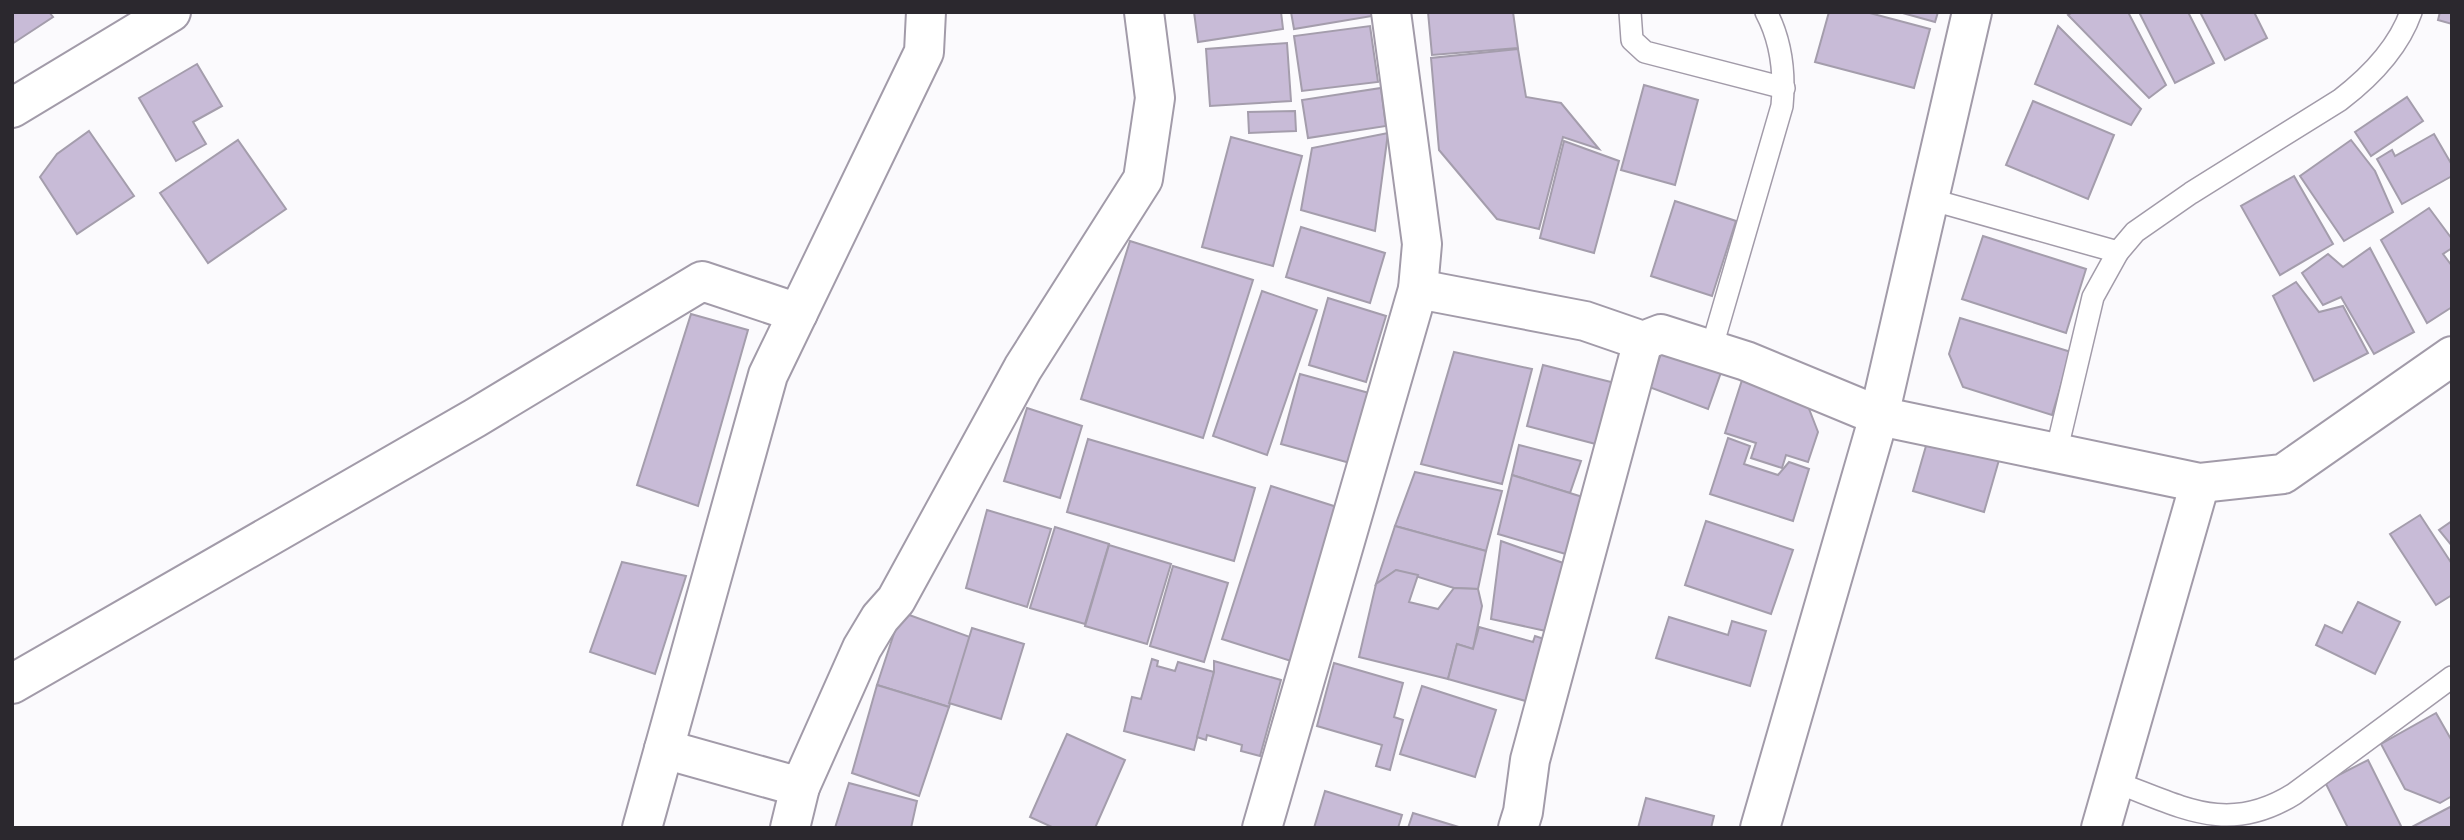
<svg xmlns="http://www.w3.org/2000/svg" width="2464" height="840" font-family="Raleway,sans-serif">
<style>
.building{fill:#c8bbd7;stroke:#a49dac;stroke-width:2}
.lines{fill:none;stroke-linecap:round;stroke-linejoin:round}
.service-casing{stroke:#a29ba9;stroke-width:24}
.minor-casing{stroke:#a29ba9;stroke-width:42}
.service{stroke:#fff;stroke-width:21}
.minor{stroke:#fff;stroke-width:38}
</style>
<rect width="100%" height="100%" fill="#fbfafd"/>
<!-- building -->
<g class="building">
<path d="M12 12H49L53 17 12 44Z"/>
<path d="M1194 12H1281L1283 29 1198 42Z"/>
<path d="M1291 12H1371L1372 16 1294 29Z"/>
<path d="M1428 12H1513L1518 48 1432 55Z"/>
<path d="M1829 12H1866L1930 29 1914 88 1815 62Z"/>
<path d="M1899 12H1938L1935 22Z"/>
<path d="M2073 12H2128L2166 85 2149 98 2068 15Z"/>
<path d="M2139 12H2188L2214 63 2175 83Z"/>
<path d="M2200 12H2254L2267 38 2225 60Z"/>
<path d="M2440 12H2452V24L2438 20Z"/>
<path d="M1370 26 1378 82 1302 91 1294 36Z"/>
<path d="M2058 26 2141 109 2131 125 2035 84Z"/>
<path d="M1287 43 1291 101 1210 106 1206 49Z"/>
<path d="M1518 49 1526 97 1561 103 1599 149 1563 137 1539 229 1497 219 1439 150 1431 58Z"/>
<path d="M197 64 222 106 193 122 206 144 176 161 139 98Z"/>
<path d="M1644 85 1698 100 1675 185 1621 170Z"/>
<path d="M1381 88 1386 126 1308 138 1302 100Z"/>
<path d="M2407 97 2423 121 2371 156 2355 132Z"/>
<path d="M2033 101 2114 135 2088 199 2006 165Z"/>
<path d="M1295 111 1296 131 1249 133 1248 112Z"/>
<path d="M89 131 134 196 77 234 40 177 57 154Z"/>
<path d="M1388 133 1375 231 1301 210 1312 148Z"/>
<path d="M2434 134 2452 165V176L2402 204 2377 159 2392 150 2395 156Z"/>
<path d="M1231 137 1302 156 1273 266 1202 247Z"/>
<path d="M238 140 286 209 208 263 160 193Z"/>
<path d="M2351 140 2375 171 2393 212 2344 241 2300 176Z"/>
<path d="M1564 141 1619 161 1594 253 1540 238Z"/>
<path d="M2294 176 2333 244 2280 275 2241 206Z"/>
<path d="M1675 201 1736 221 1712 296 1651 276Z"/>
<path d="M2429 208 2452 239V248L2443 254 2452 266V307L2427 323 2381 240Z"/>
<path d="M1301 227 1385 253 1370 303 1286 277Z"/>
<path d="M1983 236 2086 269 2066 333 1962 299Z"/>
<path d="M1130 241 1253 280 1203 438 1081 399Z"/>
<path d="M2370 248 2414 332 2374 354 2341 297 2323 305 2302 273 2328 254 2343 267Z"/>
<path d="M2296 282 2319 312 2343 306 2368 353 2314 381 2273 296Z"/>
<path d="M1262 291 1317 310 1267 455 1213 436Z"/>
<path d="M1328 298 1386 316 1366 382 1309 365Z"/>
<path d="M691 314 748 330 698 506 637 485Z"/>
<path d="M1960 318 2071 352 2052 415 1963 387 1949 354Z"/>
<path d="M1666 340 1725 361 1708 409 1649 387Z"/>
<path d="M1454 352 1532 369 1502 484 1421 464Z"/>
<path d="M1543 365 1623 385 1607 447 1527 426Z"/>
<path d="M1300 374 1369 393 1350 463 1281 444Z"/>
<path d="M1743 377 1804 396 1818 432 1808 462 1786 455 1782 468 1751 458 1756 443 1725 433Z"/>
<path d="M1027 408 1082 426 1060 498 1004 481Z"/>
<path d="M1728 438 1750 446 1744 464 1778 475 1789 462 1809 469 1793 521 1710 494Z"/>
<path d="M1088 439 1255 488 1234 561 1067 512Z"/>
<path d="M1928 439 1999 460 1984 512 1913 491Z"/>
<path d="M1519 445 1581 461 1570 493 1512 475Z"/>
<path d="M1415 472 1502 491 1486 551 1395 526Z"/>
<path d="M1512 475 1589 499 1569 555 1498 534Z"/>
<path d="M1271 486 1340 508 1291 661 1222 639Z"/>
<path d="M987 510 1051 529 1027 607 966 588Z"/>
<path d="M2420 515 2452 564V595L2436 605 2390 534Z"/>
<path d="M1706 521 1793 550 1771 614 1685 585Z"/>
<path d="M2452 521V546L2439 530Z"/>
<path d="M1395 526 1486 551 1478 589 1454 588 1396 570 1376 584Z"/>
<path d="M1055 527 1109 544 1085 624 1030 608Z"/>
<path d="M1501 541 1566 564 1546 631 1491 619Z"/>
<path d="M1109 545 1171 564 1147 644 1085 626Z"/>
<path d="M622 562 686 576 655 674 590 652Z"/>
<path d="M1173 566 1228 583 1204 662 1150 646Z"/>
<path d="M1396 570 1418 575 1409 602 1438 609 1454 588 1478 589 1482 606 1473 649 1457 644 1448 679 1359 657 1376 584Z"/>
<path d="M2358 602 2400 622 2375 674 2316 645 2325 625 2342 633Z"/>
<path d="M901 612 970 637 949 707 877 685Z"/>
<path d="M1669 617 1728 635 1732 621 1766 631 1750 686 1656 658Z"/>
<path d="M1479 627 1533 642 1535 636 1547 640 1529 702 1448 679 1457 644 1473 649Z"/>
<path d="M972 628 1024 644 1001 719 949 703Z"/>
<path d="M1152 659 1158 661 1157 666 1175 671 1178 662 1214 672 1194 750 1124 731 1132 697 1141 699Z"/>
<path d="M1214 661 1281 680 1260 756 1241 751 1242 745 1207 735 1206 740 1197 737 1214 672Z"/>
<path d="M1334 663 1403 683 1394 717 1403 720 1390 770 1376 766 1382 745 1317 726Z"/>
<path d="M877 685 949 707 919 796 852 773Z"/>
<path d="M1422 686 1496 710 1475 777 1400 754Z"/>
<path d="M2436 713 2452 741V796L2440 803 2405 789 2381 744Z"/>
<path d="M1067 734 1125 760 1095 828H1054L1030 817Z"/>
<path d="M2368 760 2402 828H2348L2325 782Z"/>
<path d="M849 783 917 801 911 828H835Z"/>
<path d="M1325 791 1402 815 1398 828H1314Z"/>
<path d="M1646 798 1714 816 1711 828H1638Z"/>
<path d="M2452 806V828H2410Z"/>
<path d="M1413 813 1462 828H1408Z"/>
</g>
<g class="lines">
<defs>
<g id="service">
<path d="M1630 12 1632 40 1645 52 1784 88"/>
<path d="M1929 199 2118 252"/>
<path d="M1711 350 1782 106C1785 74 1782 42 1766 12"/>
<path d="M2056 453 2093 297 2118 252 2135 232 2191 193 2340 100C2370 77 2398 49 2411 12"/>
<path d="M2115 782C2181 806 2227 836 2294 794L2452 677"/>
</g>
<g id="minor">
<path d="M12 108 171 12"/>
<path d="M1418 289 1585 321 1643 341 1661 334 1746 361 1879 416 2200 483 2283 474 2452 356"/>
<path d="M12 684 475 418 702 281 798 313"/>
<path d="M664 749 800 787 862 648 880 618 896 600 1023 368 1143 179 1155 98 1144 12"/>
<path d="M642 828 768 375 924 52 926 12"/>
<path d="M790 828 800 787"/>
<path d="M1262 828 1418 289 1422 244 1391 12"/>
<path d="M1518 828 1523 812 1530 760 1643 341"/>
<path d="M1760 828 1879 416 1972 12"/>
<path d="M2101 828 2200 483"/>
</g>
</defs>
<!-- service casing -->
<use href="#service" class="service-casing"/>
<!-- minor casing -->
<use href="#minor" class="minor-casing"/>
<!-- service -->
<use href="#service" class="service"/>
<!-- minor -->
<use href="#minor" class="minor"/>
</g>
<!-- border -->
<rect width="2464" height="840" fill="none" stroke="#2b282e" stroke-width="28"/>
</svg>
